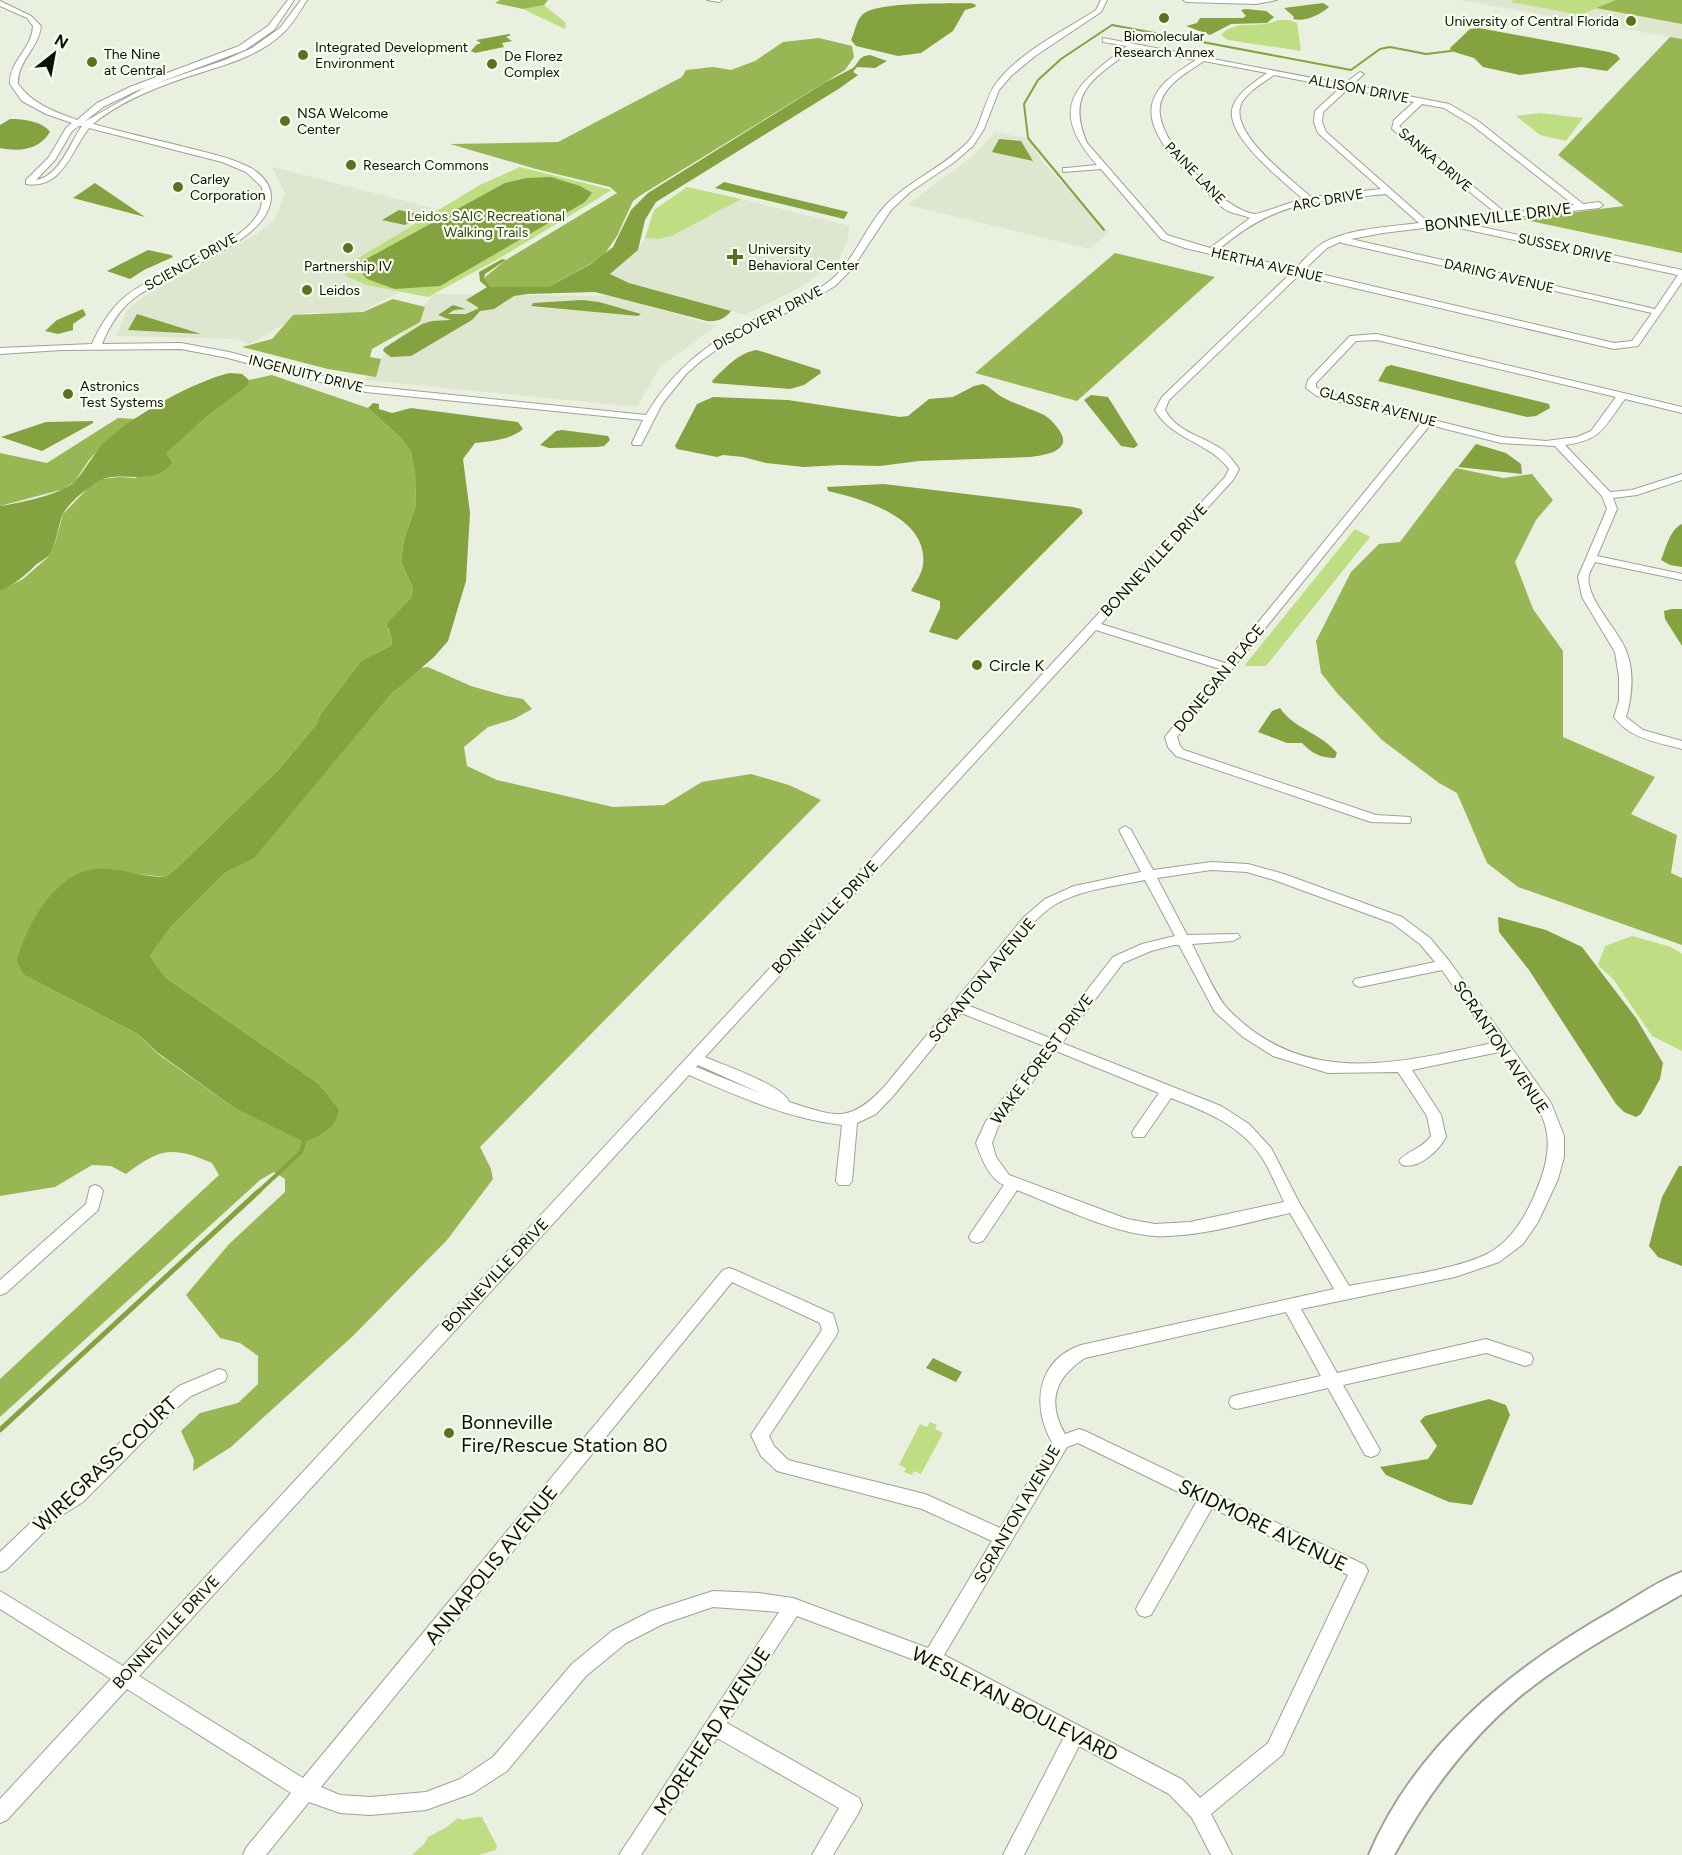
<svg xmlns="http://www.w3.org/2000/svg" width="1682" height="1855" font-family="Figtree,sans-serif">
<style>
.built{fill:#dee6cf}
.green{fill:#bfdd83}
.forest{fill:#98b654}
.water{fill:#84a23f}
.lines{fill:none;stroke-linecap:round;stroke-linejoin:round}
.stream-far2{stroke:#84a23f;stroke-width:2}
.stream-far1{stroke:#84a23f;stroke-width:4}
.stream{stroke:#84a23f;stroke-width:5}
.minor-casing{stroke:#9da394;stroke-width:2}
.major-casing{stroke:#9da394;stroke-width:4}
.minor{fill:#fff;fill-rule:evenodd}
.major{fill:#fff;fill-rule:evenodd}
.poi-dot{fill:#5b7122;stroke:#f7fdec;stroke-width:2}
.labels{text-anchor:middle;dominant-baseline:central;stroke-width:4.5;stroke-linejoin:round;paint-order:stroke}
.far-poi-label{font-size:14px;fill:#0d0f09;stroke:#f7fdec;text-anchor:start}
.far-street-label{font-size:14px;fill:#0d0f09;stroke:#f7fdec}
.far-park-label{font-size:14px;fill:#36421a;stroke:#f7fdec}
.street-label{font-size:16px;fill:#0d0f09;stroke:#f7fdec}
.poi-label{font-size:16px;fill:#0d0f09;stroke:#f7fdec;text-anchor:start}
.near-poi-label{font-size:20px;fill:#0d0f09;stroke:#f7fdec;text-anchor:start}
.near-street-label{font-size:20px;fill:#0d0f09;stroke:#f7fdec}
</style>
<rect width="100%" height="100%" fill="#eaf0df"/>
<!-- built -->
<g class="built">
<path d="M1458 0H1682V39L1670 37Z"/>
<path d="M995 132 1030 139 1043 163 1109 232 1090 249 907 205 972 157Z"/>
<path d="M272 167 452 213 402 291 358 313H303L250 344 236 339 116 336 127 310 151 292 257 234 275 219 285 193Z"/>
<path d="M741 199 849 226 848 239 839 260 801 287 745 315 629 283 610 274 638 250 645 238 659 239 672 236Z"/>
<path d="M434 294 613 296 716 326 660 367 637 407 364 380Z"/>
</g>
<!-- green -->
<g class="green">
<path d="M1514 0H1616L1581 15 1511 2Z"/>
<path d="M544 5 566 23 565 29 523 9Z"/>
<path d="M1278 20H1289L1297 23 1301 51 1228 40 1221 35C1236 18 1259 30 1278 20Z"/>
<path d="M1540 113 1583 118 1566 141 1540 135 1516 116Z"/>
<path d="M520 167 612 190 500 258 428 297 367 285 348 277 340 269 480 185Z"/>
<path d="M687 187 741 199 672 236 659 239 645 238 654 210Z"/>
<path d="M1355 529 1370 537 1266 666H1244Z"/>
<path d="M1632 936 1671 947 1682 954V1051L1652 1036 1614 980 1598 965 1605 946Z"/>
<path d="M930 1422 937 1425 935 1429 943 1433 921 1474 914 1471 912 1475 904 1472 906 1468 899 1465 920 1424 927 1427Z"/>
<path d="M476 1817H482L497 1846 496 1850 479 1855H412L425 1843 428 1837 447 1827 458 1818 463 1820Z"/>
</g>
<!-- forest -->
<g class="forest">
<path d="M500 0H548L544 5 523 9 495 3Z"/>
<path d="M1616 0H1682V24L1596 8Z"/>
<path d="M1670 37 1682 39V253L1521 219 1624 206 1558 155Z"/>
<path d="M819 38 852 46 854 57 845 70 641 195 633 201 617 236 604 255 592 263 548 287 490 288 484 278 506 260 617 193 610 187 536 169 450 144 558 142 682 77 686 70 713 67 731 70 755 61 783 42Z"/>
<path d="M1115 253 1215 277 1077 401 975 373Z"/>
<path d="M393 299 425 307 420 322 372 349 370 357 381 359 376 377 328 369 242 347 272 339 293 315 363 312Z"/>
<path d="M272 375 368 408 401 438 411 452 415 473 416 505 404 539 401 562 413 588 411 598 388 629 391 636 392 645 361 661 320 715 316 725 279 769 177 868 165 877 96 869 24 975 138 1034 158 1054 236 1109 305 1142 339 1109 319 1084 166 978 150 956 171 927 226 872 254 857 392 693 418 668 428 667 471 686 506 696 523 699 532 709 514 719 488 727 464 747 467 766 497 780 613 807 664 805 702 782 751 774 789 785 821 800 480 1147 491 1169 493 1179 447 1240 354 1335 231 1447 193 1471 194 1460 181 1431 200 1413 238 1403 258 1384V1356L240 1343 220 1338 186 1295 229 1244 285 1192V1179L274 1172 260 1180 0 1417V1379L219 1175 212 1163C172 1146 160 1148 126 1174L111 1166 92 1165 55 1187 0 1196V591L23 579 47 558 55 543 63 514 89 487 101 479 119 477 136 478 206 417 246 386 249 380Z"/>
<path d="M118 418 136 419 108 439 89 460 75 481 64 489 0 506V453L47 463Z"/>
<path d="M1456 468 1503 478 1532 474 1553 500 1536 520 1515 562 1533 609 1563 651V737L1655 777 1631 814 1677 835 1671 873 1682 878V945L1518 887 1487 863 1457 793 1439 783 1382 740 1337 693 1321 673 1316 641 1351 572 1379 544 1400 542Z"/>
</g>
<!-- water -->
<g class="water">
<path d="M971 3 976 5 975 7 965 10 953 31 921 53 898 56 856 46 851 40C855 32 856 20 863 14 880 1 948 4 971 3Z"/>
<path d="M1323 3 1329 7C1320 15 1305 22 1293 19L1294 17 1284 8Z"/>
<path d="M1246 9 1266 11 1274 17 1267 23 1231 24 1210 35 1186 26 1197 23 1200 18H1243L1246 16 1241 10Z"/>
<path d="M1479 28 1609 52 1617 55 1620 59 1607 71 1581 67 1520 75 1483 67 1474 58 1451 51 1450 48 1470 29Z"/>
<path d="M509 34 511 35 506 37 512 41 502 43 504 47 475 53 471 51 476 45 481 43 476 40Z"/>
<path d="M870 55 887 61 875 68 857 67 853 72 858 75 840 88 656 202 645 220 638 250 610 274 629 283 731 311C725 319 717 322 707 321L595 292 527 294 514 296 494 309 480 311 472 320 411 356 391 357 383 351 384 348 422 324 432 321 451 320 438 315 453 305 466 309 454 310 448 314H466L479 308 466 300 487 287 480 281 479 272 502 259 506 260 485 274 484 278 490 287H548L591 264 613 247 631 210 648 193 824 83 853 68C859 63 858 56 870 55Z"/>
<path d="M10 119C23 119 42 121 50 132 39 150 20 152 0 148V125Z"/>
<path d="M999 139 1021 141 1033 161 992 152Z"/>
<path d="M551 177 580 186 592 193 585 202 440 286 395 289 367 279 360 271 359 263 505 183 527 178Z"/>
<path d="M724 182 844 211 848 212 844 219 840 218 715 188Z"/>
<path d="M95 183 145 217 73 198Z"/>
<path d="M399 210 422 215 405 225 382 220Z"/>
<path d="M148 250 171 255 173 257 144 270 130 279 107 271Z"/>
<path d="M582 300 599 302 641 314 638 316 531 306 533 303Z"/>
<path d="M83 309 86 315 73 324V330L58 334 45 331 57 320Z"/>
<path d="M137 314 201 334 128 330Z"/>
<path d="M757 350 820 370 821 373 804 385 790 389 713 383 712 381C724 369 739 352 757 350Z"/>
<path d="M1391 365 1549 404 1550 408 1536 416 1527 417 1378 381 1386 367Z"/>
<path d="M230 373 242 374 249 380 247 386 206 417 166 453 172 463C154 488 119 469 99 481 87 488 67 504 62 516 57 529 57 544 48 556 45 559 41 561 37 564 25 575 16 584 0 591V506C19 503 60 495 74 482 87 469 94 451 109 438 137 414 194 381 230 373Z"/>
<path d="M983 384C991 387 995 393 1002 397 1015 404 1029 408 1042 414 1050 418 1054 423 1059 430 1074 451 1045 455 1030 457L919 461 880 466 840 465 804 467 766 463 743 457 723 455 717 457 677 449 675 446 697 404 713 397 788 400 900 417 908 416 929 399 953 397 974 386Z"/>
<path d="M1091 395 1108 397 1138 445 1134 448 1121 446 1084 400Z"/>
<path d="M373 403 379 404V409L392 413 411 408 518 422 523 429C510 440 492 441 475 443L463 459 470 513 466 581 448 641 434 657 392 693 254 858 226 872 171 927 150 956 166 978 319 1084 339 1109C335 1129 322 1135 304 1142L236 1109 158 1053 138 1034 24 975 17 961C26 926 54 874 95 869 116 867 143 877 165 877L177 868 279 769 316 725 320 715 361 661 392 645 391 636 387 624 411 598 413 588 401 562 404 539 416 505 415 473 411 452 401 438 368 408Z"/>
<path d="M93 421V423L42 451 1 437 46 422Z"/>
<path d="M562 430 608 436 610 440 604 446 597 447 549 448 540 445 556 431Z"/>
<path d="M1476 444 1506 453 1521 464 1522 474 1458 467Z"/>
<path d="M884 484 1073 507 1081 509 1083 513 957 640 929 632 940 608V601L911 591C915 583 922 574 923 565 929 518 863 499 828 491L827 487Z"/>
<path d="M1682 524V567L1670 565 1661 560C1666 548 1670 529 1682 524Z"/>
<path d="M1672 609H1682V646L1665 619 1664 611Z"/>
<path d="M1280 708C1294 729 1321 733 1337 753L1335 758C1321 758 1311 753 1302 743H1287L1258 732 1272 711Z"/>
<path d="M1498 917 1546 930 1582 947 1636 1018 1663 1063 1660 1079 1641 1114 1636 1117 1624 1112 1616 1104 1529 970 1499 932Z"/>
<path d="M1679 1166H1682V1266L1658 1257 1649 1246 1662 1197Z"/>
<path d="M933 1358 962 1372 956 1382 926 1368Z"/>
<path d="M1489 1399 1506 1405 1510 1415 1472 1505 1449 1502 1386 1475 1380 1467 1428 1459 1437 1446 1420 1421 1425 1416Z"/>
</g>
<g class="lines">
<!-- stream-far2 -->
<path class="stream-far2" d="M1104 230 1028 138 1024 104 1038 80 1061 59 1112 25 1351 70 1380 49 1390 47 1426 54 1451 51"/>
<!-- stream-far1 -->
<path class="stream-far1" d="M257 1193 301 1152 304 1142"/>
<!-- stream -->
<path class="stream" d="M0 1430 259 1191"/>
<defs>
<g id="minor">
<path d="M288 0H294L274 30 245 50 136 91 103 107 84 122 146 87 225 60 252 48 280 28 301 0H307C300 11 293 24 283 33 257 58 220 66 187 77 154 88 119 102 93 124 122 132 152 139 181 146 204 152 230 157 251 168 261 174 271 184 271 197 270 244 166 273 133 299 118 311 109 327 102 344L181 343 229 352 300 371 366 386 646 415C674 368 713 338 762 316 784 306 807 298 827 283 853 264 863 231 884 207 908 181 942 168 967 143 983 126 983 100 997 82 1021 51 1064 31 1096 10L1101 0H1107L1101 12 1035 56 1011 76 999 90 984 129 973 146 953 163 910 192 891 210 852 269 835 286 807 303 738 335 702 360 687 373 662 404 641 445H633L632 443 643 420 366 392 298 377 228 358 181 349 61 350 0 354V348L92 344C100 326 111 308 126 296 159 269 243 248 260 210 263 203 262 195 262 187L246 172 222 162 89 128C71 151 62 190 26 184V180L49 157 66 128 72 123 46 114 22 101 10 84C9 61 32 49 33 26L27 18 0 6V1L31 16 41 26C39 48 17 61 18 84 33 104 53 111 77 120L97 103 130 87 239 46 268 26ZM79 126H82C69 144 60 176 36 180L55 160 72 131Z"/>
<path d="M707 0H722L719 2Z"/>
<path d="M1183 0H1277L1256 4 1186 2Z"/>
<path d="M1103 38 1344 84 1360 72 1364 74 1352 85 1449 104 1478 121 1583 204 1599 202 1603 205 1599 208 1463 223 1682 270V282L1638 346 1614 349 1299 275 1169 400 1165 410C1177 432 1200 435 1220 448 1228 453 1233 461 1239 469L1233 480 1101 624 1225 663 1421 423 1317 396 1306 388 1308 380 1350 336 1377 334 1682 407V413L1625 399C1604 427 1602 440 1565 445L1610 492 1632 490 1682 474V480L1637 495 1613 498 1617 509 1597 556 1682 574V580L1595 562C1593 566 1590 571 1589 575 1584 598 1620 631 1627 653 1634 673 1632 697 1626 717L1643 730 1682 741V749C1657 742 1630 739 1614 717L1619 701V677L1615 652 1582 597 1578 577 1607 509 1602 496 1555 446 1501 443 1430 425 1177 737 1180 746 1184 750 1376 815 1410 817 1411 820 1410 823 1371 822 1176 756 1168 747 1165 737 1220 669 1096 630 705 1057C723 1065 783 1085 789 1102 835 1116 848 1125 884 1087L1024 917 1045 899 1074 886 1141 872 1119 830 1125 826 1131 830 1153 870 1211 862 1248 864 1284 874 1402 917 1430 938 1450 962 1551 1103 1564 1136V1157L1558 1179 1538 1222 1523 1244 1499 1262 1455 1277 1301 1309 1337 1373 1486 1339 1531 1354 1533 1359 1531 1364 1525 1366 1486 1353 1343 1385 1380 1450 1377 1455 1371 1457 1365 1455 1328 1388 1237 1409 1231 1407 1229 1402 1231 1397 1237 1395 1321 1376 1286 1312 1085 1358C1056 1377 1046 1401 1065 1434L1079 1429 1085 1431 1365 1565 1368 1571 1282 1755 1211 1814 1232 1855H1211L1192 1818 1169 1794 1079 1746 1024 1855H1003L1064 1737 925 1664 797 1616 727 1723 859 1798 862 1805 859 1812 833 1855H812L839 1808 717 1738 641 1855H619L779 1612 713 1607 663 1624 626 1643 586 1676 507 1771 473 1793 426 1810 370 1815 340 1813 309 1802 266 1855H243L246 1848 291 1793 127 1689 7 1820 0 1823V1799L111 1679 0 1609V1591L123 1666 1225 477 1229 469C1209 442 1172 440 1155 410L1162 397 1291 273 1185 248 1161 239 1101 169 1063 172V168H1066L1097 165C1046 106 1076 85 1127 46L1103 42ZM1134 48 1196 60C1179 71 1156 84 1152 105 1146 135 1185 171 1204 189 1211 197 1219 206 1228 211 1235 214 1243 215 1250 218L1210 248 1167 235 1087 143C1064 90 1097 77 1134 48ZM1204 61 1267 73C1255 82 1239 91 1233 106 1222 134 1284 182 1303 199 1294 201 1260 214 1255 214 1223 210 1154 140 1160 106 1163 85 1188 72 1204 61ZM1274 75 1340 88 1315 111 1314 122 1318 133 1381 189 1311 197C1292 180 1233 136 1240 107 1244 93 1263 83 1274 75ZM1348 89 1414 102 1394 120 1392 129 1497 214 1428 222 1326 132 1322 122 1323 112ZM1422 104 1444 108 1472 125 1574 205 1506 213 1399 126ZM1386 194 1419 223C1388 227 1351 228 1323 243 1313 249 1304 260 1295 269L1218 250C1275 201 1314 201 1386 194ZM1455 224 1459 228 1678 275 1655 309 1351 239 1383 233ZM1340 242 1342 243 1652 313 1632 341 1614 343 1304 270 1327 248ZM1377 340 1616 397 1591 431 1577 437 1546 441 1501 437 1323 392 1316 387V383L1356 341ZM1211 870 1247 872 1274 880 1392 923 1420 944 1435 962 1355 979 1353 982 1355 985 1360 987 1442 970 1493 1043C1397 1063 1304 1089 1227 1008 1215 995 1201 961 1192 944L1233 941 1240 937 1238 934 1187 935 1157 878ZM1145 880 1175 936 1142 944 1113 957 1050 1038 967 1005C989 978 1028 920 1056 904 1083 889 1115 886 1145 880ZM1174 945H1179L1215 1012 1243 1037 1273 1056 1328 1073 1398 1072 1427 1116 1431 1136C1422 1149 1406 1151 1399 1161L1402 1165C1419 1170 1439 1150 1446 1137L1441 1115 1412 1070 1499 1052C1542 1113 1566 1128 1531 1203 1521 1224 1508 1243 1487 1254 1453 1271 1388 1278 1349 1286L1300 1204 1271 1148 1249 1124 1221 1106 1062 1043 1123 963 1151 951ZM961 1013 1044 1046 986 1121 976 1143C981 1157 989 1179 1004 1185L971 1233 969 1237 971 1241 977 1243 983 1241 1017 1190C1056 1205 1114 1234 1155 1236 1198 1238 1248 1222 1290 1213L1334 1289 1081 1345C1037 1360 1031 1406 1052 1442L1000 1528 925 1494 788 1460 774 1446 769 1436 836 1336 838 1331 833 1314 735 1270 729 1268 723 1270 303 1778 139 1676 689 1075C737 1096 789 1119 842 1125L836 1181 839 1185H849L852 1181 857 1123 876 1114 894 1095ZM1056 1051 1159 1093 1134 1129 1132 1133 1134 1137H1144L1171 1098C1205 1111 1240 1125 1261 1156 1270 1170 1277 1187 1284 1202L1190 1222 1155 1224 1127 1219 1009 1175 996 1157 992 1143 998 1127ZM698 1065 758 1092 760 1093 696 1067ZM732 1282 820 1323 822 1330 751 1435 761 1456 777 1471 922 1509 992 1541 928 1648 793 1598 759 1593 713 1591 651 1611 612 1631 572 1664 493 1757 460 1779 426 1792 370 1797 340 1795 321 1787ZM1078 1443 1197 1501 1139 1603 1136 1609 1139 1615 1145 1617 1151 1615 1212 1508 1348 1575 1268 1743 1200 1798 1183 1780 944 1655 1067 1447Z"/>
<path d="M95 1185 100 1187 103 1191 98 1210 6 1293 0 1295V1280L86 1204 90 1187Z"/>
<path d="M219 1369 225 1371 227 1376 225 1381 191 1396 173 1411 83 1502 59 1517 6 1570 0 1572V1552L47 1507 71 1492 161 1401 179 1386Z"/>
</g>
<path id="major" d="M1682 1572V1594C1627 1626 1569 1656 1519 1697 1467 1741 1426 1796 1394 1855H1369C1416 1744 1512 1668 1614 1610 1636 1597 1658 1581 1682 1572Z"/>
</defs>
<!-- minor casing -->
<use href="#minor" class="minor-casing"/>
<!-- major casing -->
<use href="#major" class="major-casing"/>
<!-- minor -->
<use href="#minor" class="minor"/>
<!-- major -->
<use href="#major" class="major"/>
</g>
<!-- markers -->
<g class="poi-dot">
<circle cx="1164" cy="18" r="6"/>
<circle cx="1631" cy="21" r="6"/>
<circle cx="303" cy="55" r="6"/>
<circle cx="92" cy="62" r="6"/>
<circle cx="492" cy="64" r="6"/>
<circle cx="285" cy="121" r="6"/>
<circle cx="351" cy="165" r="6"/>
<circle cx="178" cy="187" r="6"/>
<circle cx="348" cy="248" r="6"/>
<path d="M732 248h6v6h6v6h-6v6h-6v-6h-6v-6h6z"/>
<circle cx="307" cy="290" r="6"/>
<circle cx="68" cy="394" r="6"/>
<circle cx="977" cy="665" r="6"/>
<circle cx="449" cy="1433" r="6"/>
</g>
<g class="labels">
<!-- far-poi labels -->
<g class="far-poi-label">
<text x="1619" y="21" text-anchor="end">University of Central Florida</text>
<text x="1164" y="36" text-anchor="middle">Biomolecular<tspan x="1164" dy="16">Research Annex</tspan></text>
<text x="315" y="47">Integrated Development<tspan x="315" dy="16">Environment</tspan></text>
<text x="104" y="54">The Nine<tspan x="104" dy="16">at Central</tspan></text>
<text x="504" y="56">De Florez<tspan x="504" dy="16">Complex</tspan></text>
<text x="297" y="113">NSA Welcome<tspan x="297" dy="16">Center</tspan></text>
<text x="363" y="165">Research Commons</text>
<text x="190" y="179">Carley<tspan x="190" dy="16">Corporation</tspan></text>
<text x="748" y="249">University<tspan x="748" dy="16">Behavioral Center</tspan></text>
<text x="348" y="266" text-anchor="middle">Partnership IV</text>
<text x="319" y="290">Leidos</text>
<text x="80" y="386">Astronics<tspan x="80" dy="16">Test Systems</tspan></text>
</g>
<!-- far-street labels -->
<g class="far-street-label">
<text transform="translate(1359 89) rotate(11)">ALLISON DRIVE</text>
<text transform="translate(1435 160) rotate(40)">SANKA DRIVE</text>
<text transform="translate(1195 173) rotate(46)">PAINE LANE</text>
<text transform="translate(1328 200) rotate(-10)">ARC DRIVE</text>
<text transform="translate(1565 248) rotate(12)">SUSSEX DRIVE</text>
<text transform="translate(191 262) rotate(-29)">SCIENCE DRIVE</text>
<text transform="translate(1267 265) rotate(13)">HERTHA AVENUE</text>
<text transform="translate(1499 276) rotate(13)">DARING AVENUE</text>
<text transform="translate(768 318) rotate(-28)">DISCOVERY DRIVE</text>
<text transform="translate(306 374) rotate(14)">INGENUITY DRIVE</text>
<text transform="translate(1378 407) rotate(15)">GLASSER AVENUE</text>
</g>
<!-- far-park labels -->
<g class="far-park-label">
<text x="486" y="216">Leidos SAIC Recreational<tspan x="486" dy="16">Walking Trails</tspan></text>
</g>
<!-- street labels -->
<g class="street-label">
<text transform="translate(1498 217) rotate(-7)">BONNEVILLE DRIVE</text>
<text transform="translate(1154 560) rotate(-47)">BONNEVILLE DRIVE</text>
<text transform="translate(1219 678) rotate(-51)">DONEGAN PLACE</text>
<text transform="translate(825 917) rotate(-47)">BONNEVILLE DRIVE</text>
<text transform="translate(982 980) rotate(-50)">SCRANTON AVENUE</text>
<text transform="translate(1501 1047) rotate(56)">SCRANTON AVENUE</text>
<text transform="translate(1042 1059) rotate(-53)">WAKE FOREST DRIVE</text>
<text transform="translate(495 1275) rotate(-47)">BONNEVILLE DRIVE</text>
<text transform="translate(1017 1514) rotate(-60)">SCRANTON AVENUE</text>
<text transform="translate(166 1632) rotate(-47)">BONNEVILLE DRIVE</text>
</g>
<!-- poi labels -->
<g class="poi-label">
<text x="989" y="665">Circle K</text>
</g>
<!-- near-poi labels -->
<g class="near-poi-label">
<text x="461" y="1422">Bonneville<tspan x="461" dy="23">Fire/Rescue Station 80</tspan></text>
</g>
<!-- near-street labels -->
<g class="near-street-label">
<text transform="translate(105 1464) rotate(-43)">WIREGRASS COURT</text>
<text transform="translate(1263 1525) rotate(26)">SKIDMORE AVENUE</text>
<text transform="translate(491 1565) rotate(-51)">ANNAPOLIS AVENUE</text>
<text transform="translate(1015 1704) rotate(27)">WESLEYAN BOULEVARD</text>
<text transform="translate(712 1731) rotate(-57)">MOREHEAD AVENUE</text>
</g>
</g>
<!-- north arrow -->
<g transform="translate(54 54) rotate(31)" stroke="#f7fdec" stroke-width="4.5" paint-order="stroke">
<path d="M0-4.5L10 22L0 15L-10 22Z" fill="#0d0f09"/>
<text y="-9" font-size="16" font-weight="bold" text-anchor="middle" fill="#0d0f09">N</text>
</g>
</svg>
